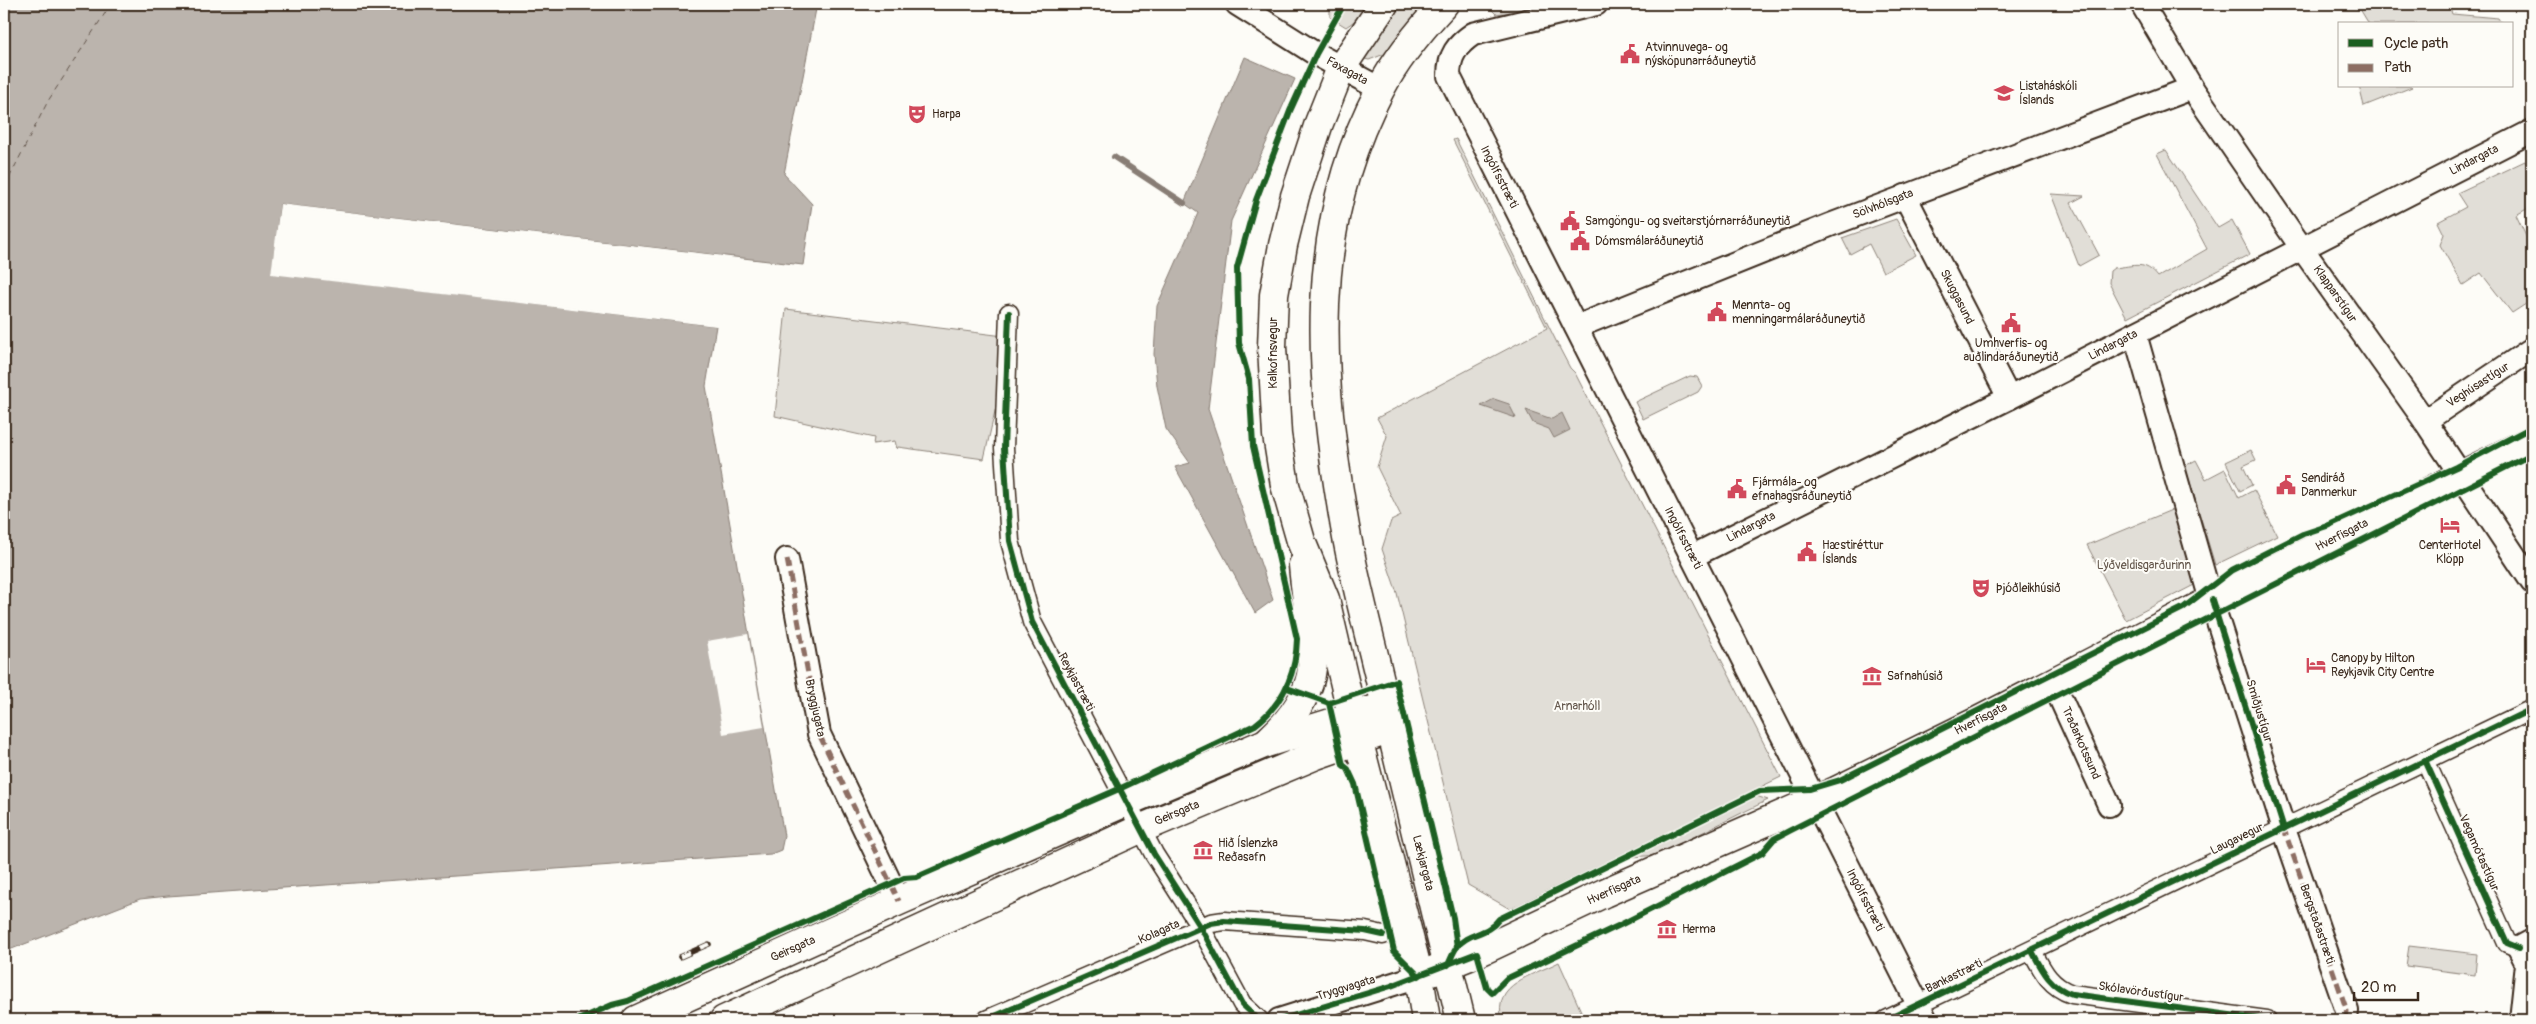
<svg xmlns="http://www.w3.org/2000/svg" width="2536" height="1024" font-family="Pangolin,sans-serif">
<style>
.green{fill:#e1ded7;stroke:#8e847a}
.water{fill:#bbb4ad;stroke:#887d74}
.pier{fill:#fdfcf7}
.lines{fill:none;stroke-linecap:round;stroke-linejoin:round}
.stream{stroke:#887d74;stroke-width:6}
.ferry{stroke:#615349;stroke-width:1;stroke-dasharray:6 5;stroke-linecap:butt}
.pedestrian-casing{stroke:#3b2a1e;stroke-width:21}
.minor-casing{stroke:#3b2a1e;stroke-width:26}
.tertiary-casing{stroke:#3b2a1e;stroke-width:31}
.secondary-casing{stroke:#3b2a1e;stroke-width:31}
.primary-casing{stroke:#3b2a1e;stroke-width:31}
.pedestrian{stroke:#fdfcf7;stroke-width:18}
.minor{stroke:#fdfcf7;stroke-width:22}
.tertiary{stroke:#fdfcf7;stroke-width:28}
.secondary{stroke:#fdfcf7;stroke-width:28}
.primary{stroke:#fdfcf7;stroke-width:28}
.rail-casing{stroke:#3b2a1e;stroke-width:5.5}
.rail{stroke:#fdfcf7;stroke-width:4;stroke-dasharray:11;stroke-linecap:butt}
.quiet{stroke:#8d6e63;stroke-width:5;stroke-dasharray:10 5;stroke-linecap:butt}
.cycleway-casing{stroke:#fdfcf7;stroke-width:9}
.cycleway{stroke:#1b5e20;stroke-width:6}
.labels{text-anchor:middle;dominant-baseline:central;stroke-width:4;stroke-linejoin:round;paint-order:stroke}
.poi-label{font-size:12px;fill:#3b2a1e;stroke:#fdfcf7;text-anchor:start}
.street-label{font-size:12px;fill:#3b2a1e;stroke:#fdfcf7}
.park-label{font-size:12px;fill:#64574c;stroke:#fdfcf7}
</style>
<rect width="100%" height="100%" fill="#fdfcf7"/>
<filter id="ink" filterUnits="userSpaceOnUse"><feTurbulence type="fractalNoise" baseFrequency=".02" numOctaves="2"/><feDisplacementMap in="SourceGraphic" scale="10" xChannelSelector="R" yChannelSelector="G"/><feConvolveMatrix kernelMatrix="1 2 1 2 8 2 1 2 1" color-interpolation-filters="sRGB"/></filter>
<g filter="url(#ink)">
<!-- green -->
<g class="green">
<path d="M1335 4H1369L1353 22 1346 27 1330 17V10Z"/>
<path d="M1397 4H1429L1387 53 1369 60 1365 59 1364 56Z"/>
<path d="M1490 4H1528L1519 11 1496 14 1488 6Z"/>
<path d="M2357 4H2449L2452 14 2498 18 2502 24H2369Z"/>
<path d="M2359 86H2411L2412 87 2364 106Z"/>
<path d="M1456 139 1560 349 1570 368 1575 373 1781 777 1510 909 1468 885 1397 593 1382 549 1391 521 1401 516 1377 467 1387 436 1377 418 1547 328 1453 140Z"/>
<path d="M2166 150 2218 228 2232 220 2250 254 2127 318 2109 283 2110 271 2114 268C2134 266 2145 260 2158 277L2207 249 2157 154Z"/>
<path d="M2525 161 2532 173V206L2516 215 2532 249V300L2512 313 2481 273 2463 285 2440 245 2444 234 2438 222 2466 207 2457 193Z"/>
<path d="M2051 194 2084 196 2071 203 2099 255 2079 266Z"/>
<path d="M1896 219 1916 255 1883 272 1869 244 1850 254 1842 238Z"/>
<path d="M786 309 1012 337 984 459 898 447 897 449 895 441 873 444 874 438 775 416Z"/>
<path d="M1690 376 1697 377 1702 386 1698 392 1643 419 1635 402Z"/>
<path d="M2251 450 2256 460 2243 466 2252 485 2240 491 2226 462Z"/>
<path d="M2196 460 2206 479 2225 469 2239 498 2254 490 2277 535 2215 565 2185 466Z"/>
<path d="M2174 509 2196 584 2126 620 2087 545Z"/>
<path d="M1756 796 1768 800 1657 855 1633 857Z"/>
<path d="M2409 946 2477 954 2475 975 2406 966Z"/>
<path d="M1559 962 1585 1020H1502C1492 983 1532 976 1559 962Z"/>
</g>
<!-- water -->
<g class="water">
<path d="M4 4H817L784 174 812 204 803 265 280 204 272 273 716 326 706 386 784 836 781 850 771 854 168 896 140 899 4 952Z"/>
<path d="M1245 57 1295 79 1231 221 1208 409 1273 600 1255 613 1175 467 1190 463 1166 429 1157 386 1154 354 1157 306 1198 213 1184 203Z"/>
<path d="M1494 399 1509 404 1516 418 1481 406Z"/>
<path d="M1526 410 1552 419 1562 413 1570 430 1554 438 1549 429 1533 423Z"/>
</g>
<!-- pier -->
<g class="pier">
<path d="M280 204 724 256 723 259 282 207 274 272 716 324V326L271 274Z"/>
<path d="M748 634 764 727 723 734 707 641Z"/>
</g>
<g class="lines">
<!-- stream -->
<path class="stream" d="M1114 157 1184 203"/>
<!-- ferry -->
<path class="ferry" d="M4 188 48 101 111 4"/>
<defs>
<g id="pedestrian">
<path d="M1009 313 1004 448 1010 541 1032 622 1154 854 1200 926 1242 1004 1259 1020"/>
<path d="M2425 760 2507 943 2519 948"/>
<path d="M2032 951C2042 970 2050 987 2072 994L2267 1020"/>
<path d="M986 1020 1211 923 1224 921 1365 931 1383 935"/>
<path d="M1886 1020 2532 709"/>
</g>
<g id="minor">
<path d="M1237 4 1316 54 1380 89"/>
<path d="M1596 4 1473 34C1457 45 1449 55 1449 76L1926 1020"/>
<path d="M2142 4 2192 88 2301 247 2425 421 2532 582"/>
<path d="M1905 196 2009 398"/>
<path d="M1576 327 1830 225 2192 88"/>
<path d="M2135 334 2208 590 2284 829 2347 1011 2346 1020"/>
<path d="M2425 421 2532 349"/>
<path d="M1693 556 2023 391 2532 131"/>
<path d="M787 559 819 734 899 901"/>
<path d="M2053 682 2109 805"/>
<path d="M1279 1020 1419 976"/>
<path d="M2521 1020 2527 964 2519 948 2532 941"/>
</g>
<path id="tertiary" d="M1419 976 1477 953 1604 893 1836 791 1974 723 2212 600 2532 440"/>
<g id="secondary">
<path d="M1391 729 1461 1020"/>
<path d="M1358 739 1419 976 1426 1020"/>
</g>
<g id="primary">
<path d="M1356 732 1325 599 1301 541 1285 485 1277 435 1272 347 1274 295 1283 245 1295 196 1319 123 1341 68 1384 4"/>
<path d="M1268 741C1335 680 1309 643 1303 565"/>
<path d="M636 1020 899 901 1126 802 1266 743 1386 706"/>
<path d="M724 1020 1140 829 1316 755 1391 729C1377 661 1357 595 1345 527 1319 378 1306 229 1380 90 1396 59 1420 30 1444 4"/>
</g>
</defs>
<!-- pedestrian casing -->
<use href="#pedestrian" class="pedestrian-casing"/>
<!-- minor casing -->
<use href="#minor" class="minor-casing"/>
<!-- tertiary casing -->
<use href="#tertiary" class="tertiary-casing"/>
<!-- secondary casing -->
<use href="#secondary" class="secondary-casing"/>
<!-- primary casing -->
<use href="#primary" class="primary-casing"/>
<!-- pedestrian -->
<use href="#pedestrian" class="pedestrian"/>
<!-- minor -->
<use href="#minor" class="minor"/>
<!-- tertiary -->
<use href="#tertiary" class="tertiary"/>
<!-- secondary -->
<use href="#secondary" class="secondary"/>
<!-- primary -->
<use href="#primary" class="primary"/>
<defs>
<path id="rail" d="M680 957 709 944"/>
</defs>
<!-- rail casing -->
<use href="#rail" class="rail-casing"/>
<!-- rail -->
<use href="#rail" class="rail"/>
<!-- quiet -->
<g class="quiet">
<path d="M787 559 819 734 899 901"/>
<path d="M2283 826 2347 1011 2346 1020"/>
</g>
<defs>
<g id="cycleway">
<path d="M1009 313 1004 448 1010 541 1032 622 1154 854 1200 926 1242 1004 1259 1020"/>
<path d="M2212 600 2284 829"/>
<path d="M1287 688 1329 703 1396 681 1453 918 1457 947"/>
<path d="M1329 703 1343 765 1348 769 1355 784 1394 951 1419 976"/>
<path d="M2425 760 2507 943 2519 948"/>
<path d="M2032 951C2042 970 2050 987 2072 994L2267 1020"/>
<path d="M1448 965C1451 959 1453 952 1457 947 1468 932 1487 936 1499 919L1760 791 1810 789 1840 780 2183 608 2232 570 2303 534 2327 526 2456 467 2532 427"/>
<path d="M578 1020 612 1005 628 1001 891 884 904 878 917 877 1119 789 1255 725C1284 703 1296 674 1297 639L1253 446 1249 379 1239 343 1237 268 1256 200 1290 111 1316 54 1344 4"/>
<path d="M986 1020 1211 923 1224 921 1365 931 1383 935"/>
<path d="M1279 1020 1391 986 1477 953 1487 988 1492 993 1506 979 1620 925 1762 853 1774 839 1789 831 2532 454"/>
<path d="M1886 1020 2532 709"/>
</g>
</defs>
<!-- cycleway casing -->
<use href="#cycleway" class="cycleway-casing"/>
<!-- cycleway -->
<use href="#cycleway" class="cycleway"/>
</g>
</g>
<!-- icons -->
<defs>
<symbol id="civic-bare" viewBox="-9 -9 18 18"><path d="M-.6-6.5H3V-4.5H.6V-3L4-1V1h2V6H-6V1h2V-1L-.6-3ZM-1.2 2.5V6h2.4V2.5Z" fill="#d1495b" stroke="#fdfcf7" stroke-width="2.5" paint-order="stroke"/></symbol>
<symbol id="university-bare" viewBox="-9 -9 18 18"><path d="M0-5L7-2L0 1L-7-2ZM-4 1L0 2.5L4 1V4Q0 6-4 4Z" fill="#d1495b" stroke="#fdfcf7" stroke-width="2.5" paint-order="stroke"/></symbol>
<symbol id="theatre-bare" viewBox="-9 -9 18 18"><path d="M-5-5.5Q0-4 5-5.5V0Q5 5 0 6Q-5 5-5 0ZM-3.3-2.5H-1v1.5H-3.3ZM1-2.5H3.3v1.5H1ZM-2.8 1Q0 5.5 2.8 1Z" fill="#d1495b" stroke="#fdfcf7" stroke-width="2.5" paint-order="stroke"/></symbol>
<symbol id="hotel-bare" viewBox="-9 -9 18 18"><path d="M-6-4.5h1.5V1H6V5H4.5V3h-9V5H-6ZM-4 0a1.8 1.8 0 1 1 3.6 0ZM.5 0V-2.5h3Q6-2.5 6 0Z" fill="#d1495b" stroke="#fdfcf7" stroke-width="2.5" paint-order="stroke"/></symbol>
<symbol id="museum-bare" viewBox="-9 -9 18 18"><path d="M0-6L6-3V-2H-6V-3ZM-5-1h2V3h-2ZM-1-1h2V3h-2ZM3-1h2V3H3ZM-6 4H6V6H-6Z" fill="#d1495b" stroke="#fdfcf7" stroke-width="2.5" paint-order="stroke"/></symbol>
</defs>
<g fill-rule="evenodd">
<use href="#civic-bare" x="1616" y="40" width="28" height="28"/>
<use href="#university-bare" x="1990" y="79" width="28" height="28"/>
<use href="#theatre-bare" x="903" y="100" width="28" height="28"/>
<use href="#civic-bare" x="1556" y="207" width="28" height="28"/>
<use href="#civic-bare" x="1566" y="227" width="28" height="28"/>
<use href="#civic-bare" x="1703" y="298" width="28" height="28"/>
<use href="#civic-bare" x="1997" y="309" width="28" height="28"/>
<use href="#civic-bare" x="2272" y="471" width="28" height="28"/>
<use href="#civic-bare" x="1723" y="475" width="28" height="28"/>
<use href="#hotel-bare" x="2436" y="511" width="28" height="28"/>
<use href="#civic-bare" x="1793" y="538" width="28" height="28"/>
<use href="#theatre-bare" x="1967" y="574" width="28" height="28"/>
<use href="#hotel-bare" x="2302" y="651" width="28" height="28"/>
<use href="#museum-bare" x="1858" y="662" width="28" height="28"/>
<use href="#museum-bare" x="1189" y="836" width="28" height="28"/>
<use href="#museum-bare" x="1653" y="915" width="28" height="28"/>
</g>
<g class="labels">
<!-- poi labels -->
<g class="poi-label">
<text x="1645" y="47">Atvinnuvega- og<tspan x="1645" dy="14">nýsköpunarráðuneytið</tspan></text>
<text x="2019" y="86">Listaháskóli<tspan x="2019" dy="14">Íslands</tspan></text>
<text x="932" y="114">Harpa</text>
<text x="1585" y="221">Samgöngu- og sveitarstjórnarráðuneytið</text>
<text x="1595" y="241">Dómsmálaráðuneytið</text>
<text x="1732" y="305">Mennta- og<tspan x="1732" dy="14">menningarmálaráðuneytið</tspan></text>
<text x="2011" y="343" text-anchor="middle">Umhverfis- og<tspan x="2011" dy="14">auðlindaráðuneytið</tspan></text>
<text x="2301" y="478">Sendiráð<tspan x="2301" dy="14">Danmerkur</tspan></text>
<text x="1752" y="482">Fjármála- og<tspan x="1752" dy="14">efnahagsráðuneytið</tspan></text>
<text x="1822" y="545">Hæstiréttur<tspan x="1822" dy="14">Íslands</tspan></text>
<text x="2450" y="545" text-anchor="middle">CenterHotel<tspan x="2450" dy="14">Klöpp</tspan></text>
<text x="1996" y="588">Þjóðleikhúsið</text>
<text x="2331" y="658">Canopy by Hilton<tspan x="2331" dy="14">Reykjavik City Centre</tspan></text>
<text x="1887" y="676">Safnahúsið</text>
<text x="1218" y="843">Hið Íslenzka<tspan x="1218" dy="14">Reðasafn</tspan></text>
<text x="1682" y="929">Herma</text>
</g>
<!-- street labels -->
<g class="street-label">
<text transform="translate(1347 71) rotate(29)">Faxagata</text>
<text transform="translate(2474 160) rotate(-27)">Lindargata</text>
<text transform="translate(1499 177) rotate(63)">Ingólfsstræti</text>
<text transform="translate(1883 204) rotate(-21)">Sölvhólsgata</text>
<text transform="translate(2335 294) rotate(55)">Klapparstígur</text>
<text transform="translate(1957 297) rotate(63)">Skuggasund</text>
<text transform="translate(2113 345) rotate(-27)">Lindargata</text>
<text transform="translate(1273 353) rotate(-90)">Kalkofnsvegur</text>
<text transform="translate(2478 385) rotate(-33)">Veghúsastígur</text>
<text transform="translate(1751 527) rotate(-27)">Lindargata</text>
<text transform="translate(2342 535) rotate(-27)">Hverfisgata</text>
<text transform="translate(1683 538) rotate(63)">Ingólfsstræti</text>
<text transform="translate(1076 682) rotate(62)">Reykjastræti</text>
<text transform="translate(815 708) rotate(78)">Bryggjugata</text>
<text transform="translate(2259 711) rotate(73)">Smiðjustígur</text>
<text transform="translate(1981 719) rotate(-27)">Hverfisgata</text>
<text transform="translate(2081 743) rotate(66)">Traðarkotssund</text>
<text transform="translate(1177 813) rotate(-23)">Geirsgata</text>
<text transform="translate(2237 839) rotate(-26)">Laugavegur</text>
<text transform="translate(2479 853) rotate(66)">Vegamótastígur</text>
<text transform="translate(1423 863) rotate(76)">Lækjargata</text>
<text transform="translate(1614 890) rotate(-24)">Hverfisgata</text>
<text transform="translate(1865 900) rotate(63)">Ingólfsstræti</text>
<text transform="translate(2317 924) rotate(71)">Bergstaðastræti</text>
<text transform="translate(1159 932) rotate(-24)">Kolagata</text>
<text transform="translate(793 949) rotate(-24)">Geirsgata</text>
<text transform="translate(1954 976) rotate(-26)">Bankastræti</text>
<text transform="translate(1346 988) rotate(-17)">Tryggvagata</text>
<text transform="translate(2141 992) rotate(8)">Skólavörðustígur</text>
</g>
<!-- park labels -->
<g class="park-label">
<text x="2144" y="565">Lýðveldisgarðurinn</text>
<text x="1577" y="706">Arnarhóll</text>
</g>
</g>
<!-- margin -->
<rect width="2536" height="1024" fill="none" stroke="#fdfcf7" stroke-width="20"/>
<rect x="10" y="10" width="2516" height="1004" fill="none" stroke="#3b2a1e" stroke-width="2" filter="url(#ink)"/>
<!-- legend -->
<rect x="2338" y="22" width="175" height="65" fill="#fdfcf7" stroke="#afa8a0"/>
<rect x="2348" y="39" width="25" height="8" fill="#1b5e20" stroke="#afa8a0"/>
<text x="2384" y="48" font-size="15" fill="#3b2a1e">Cycle path</text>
<rect x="2348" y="64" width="25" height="8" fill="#8d6e63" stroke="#afa8a0"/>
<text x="2384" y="72" font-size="15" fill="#3b2a1e">Path</text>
<!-- scale -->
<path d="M2354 992v8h64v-8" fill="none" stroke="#3b2a1e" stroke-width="2.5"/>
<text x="2361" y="992" font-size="15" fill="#3b2a1e" stroke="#fdfcf7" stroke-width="4" paint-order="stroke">20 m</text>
</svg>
